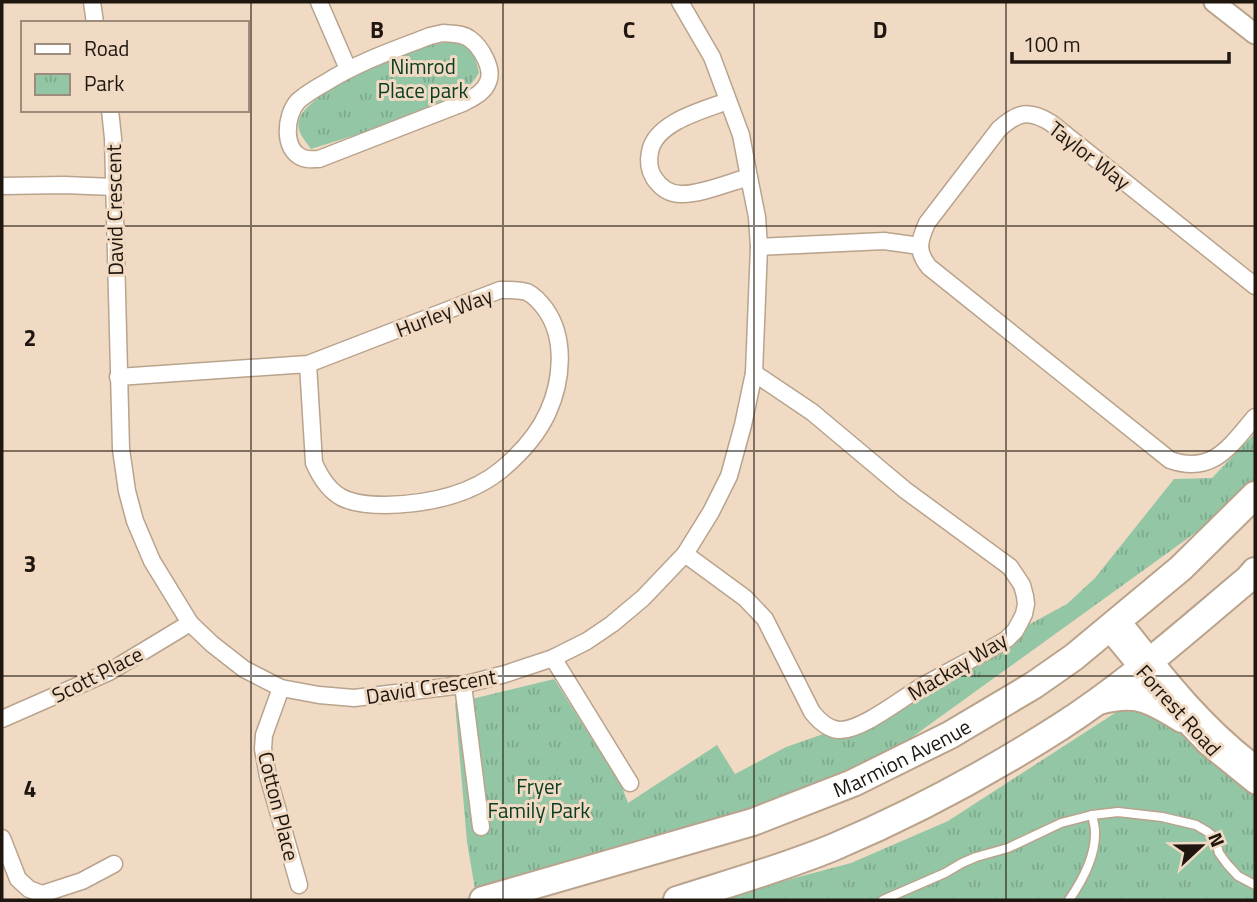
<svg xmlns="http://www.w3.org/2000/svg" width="1257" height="902" font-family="'Titillium Web',sans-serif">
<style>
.park{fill:url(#park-tufts)}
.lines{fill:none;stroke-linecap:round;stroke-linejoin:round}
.service-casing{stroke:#b9a38d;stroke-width:11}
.minor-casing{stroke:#b9a38d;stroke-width:19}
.tertiary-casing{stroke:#b9a38d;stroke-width:23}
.trunk-casing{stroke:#b9a38d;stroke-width:30}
.service{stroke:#fff;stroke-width:8}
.minor{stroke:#fff;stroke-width:16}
.tertiary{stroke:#fff;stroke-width:19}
.trunk{stroke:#fff;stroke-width:26}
.grid{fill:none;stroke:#1f170f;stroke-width:2;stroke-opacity:0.55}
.labels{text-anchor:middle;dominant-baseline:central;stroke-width:6;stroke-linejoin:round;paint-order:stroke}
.park-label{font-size:21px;fill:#083d22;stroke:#f1dac3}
.street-label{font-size:21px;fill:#1f170f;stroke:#f1dac3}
.grid-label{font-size:23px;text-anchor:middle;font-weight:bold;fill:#1f170f;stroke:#f1dac3;stroke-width:6;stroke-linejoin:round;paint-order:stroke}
</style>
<defs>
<pattern id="park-tufts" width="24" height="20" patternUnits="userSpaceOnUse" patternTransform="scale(1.75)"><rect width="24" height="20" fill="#93c6a5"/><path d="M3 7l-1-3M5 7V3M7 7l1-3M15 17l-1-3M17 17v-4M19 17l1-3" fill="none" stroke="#7ea98d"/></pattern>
</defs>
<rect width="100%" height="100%" fill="#f1dac3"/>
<!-- park -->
<g class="park">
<path d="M448 42C469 44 475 52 479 73L466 91 453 97 362 133 311 149C305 140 296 132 299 120 307 93 395 55 422 47 430 45 439 44 448 42Z"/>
<path d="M1255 433V479L1227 510 843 787 476 895 467 842 455 703 554 679 621 784 628 803 717 745 735 774 786 747 829 732 1067 604 1095 578 1174 479 1212 478Z"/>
<path d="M1149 691 1255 777V900H713L851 863 948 821Z"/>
</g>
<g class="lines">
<defs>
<g id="service">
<path d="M883 900 945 873 962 863 976 857 1008 848 1061 823 1092 815 1118 812 1162 817 1196 825 1208 832 1215 838 1219 853 1227 864 1238 876 1255 885"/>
<path d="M1069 900C1083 880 1096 856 1095 831 1095 826 1093 820 1092 815"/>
</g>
<g id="minor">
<path d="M92 2 95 23"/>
<path d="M319 2 348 69"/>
<path d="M443 33C452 34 462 33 470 39 481 47 494 69 488 82 484 93 472 98 463 103L319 159C314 159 308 160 303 158 282 150 285 115 298 101 306 94 316 88 325 83 358 62 394 50 430 36Z"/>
<path d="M728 101C704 110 655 122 650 152 648 161 649 170 654 178 660 187 669 194 681 194 699 195 731 182 749 177"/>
<path d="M110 110 113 138 121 449 127 491 135 521 152 561 190 623 212 644 244 669 281 688 319 695 354 698 463 685 505 674 553 658 587 641 612 624 643 598 685 554 711 512 729 476 743 425 754 373 759 247 757 217 749 177 741 135 712 57 680 2"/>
<path d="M2 186 64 185 114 187"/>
<path d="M759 247 884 241 920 246"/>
<path d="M1255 286 1051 123C1029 109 1018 112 999 129L927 223C919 241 916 251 929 267L1170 460C1213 475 1230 446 1255 417"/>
<path d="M118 377 308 364 500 290C509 290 518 289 527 292 535 296 541 303 546 310 566 339 562 381 548 412 538 434 519 455 501 470 469 496 426 504 386 505 348 505 330 499 314 463L308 364"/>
<path d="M685 554 745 598 765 619 812 712C819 721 827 729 839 730 861 731 901 699 921 687 949 671 979 656 1007 639L1015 631 1020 622 1024 614 1026 604 1025 596 1022 585 1010 567 905 490 812 412 754 373"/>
<path d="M553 658 630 783"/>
<path d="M463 685 481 827"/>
<path d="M281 688 264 735 263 749 268 776 299 885"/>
<path d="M2 719 109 672 190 623"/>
<path d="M2 838 18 879 29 889 42 894 82 881 114 864"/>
</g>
<g id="tertiary">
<path d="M1214 2 1255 34"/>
<path d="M1120 620C1162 673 1201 724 1255 765"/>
<path d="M1108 630 1182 719 1207 745 1255 784"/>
</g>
<g id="trunk">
<path d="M1099 701C1136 691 1150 699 1182 719"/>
<path id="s1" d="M483 900 753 822 853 783 950 735 1034 685 1074 657 1181 568 1255 495"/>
<path d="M677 900C730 883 783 868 834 847 912 814 988 773 1060 727 1127 684 1187 630 1248 579L1255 571"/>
</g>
</defs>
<!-- service casing -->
<use href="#service" class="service-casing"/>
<!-- minor casing -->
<use href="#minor" class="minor-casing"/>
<!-- tertiary casing -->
<use href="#tertiary" class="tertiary-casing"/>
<!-- trunk casing -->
<use href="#trunk" class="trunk-casing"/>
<!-- service -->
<use href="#service" class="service"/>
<!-- minor -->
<use href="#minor" class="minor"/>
<!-- tertiary -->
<use href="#tertiary" class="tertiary"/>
<!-- trunk -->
<use href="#trunk" class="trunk"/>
</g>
<!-- grid -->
<path class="grid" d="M251 2V900M503 2V900M754 2V900M1006 2V900M2 226H1255M2 451H1255M2 676H1255"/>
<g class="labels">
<!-- park labels -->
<g class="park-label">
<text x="423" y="66">Nimrod<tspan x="423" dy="24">Place park</tspan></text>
<text x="539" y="786">Fryer<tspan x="539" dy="24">Family Park</tspan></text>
</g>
<!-- street labels -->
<g class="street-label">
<text transform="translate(1090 155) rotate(38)">Taylor Way</text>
<text transform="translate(114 210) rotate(-91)">David Crescent</text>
<text transform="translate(444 312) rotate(-21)">Hurley Way</text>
<text transform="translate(957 666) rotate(-31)">Mackay Way</text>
<text transform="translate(97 674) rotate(-27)">Scott Place</text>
<text transform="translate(431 686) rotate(-9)">David Crescent</text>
<text transform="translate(1179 710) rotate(48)">Forrest Road</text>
<text stroke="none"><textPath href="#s1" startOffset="443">Marmion Avenue</textPath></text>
<text transform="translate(279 806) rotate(76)">Cotton Place</text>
</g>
</g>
<g class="grid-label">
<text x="377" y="38">B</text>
<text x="629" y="38">C</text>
<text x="880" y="38">D</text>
<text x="30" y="346">2</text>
<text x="30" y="572">3</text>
<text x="30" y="797">4</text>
</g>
<!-- border -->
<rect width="1257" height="902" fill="none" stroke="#1f170f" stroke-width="7"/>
<!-- legend -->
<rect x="21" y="21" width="228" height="91" fill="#f1dac3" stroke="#9d8c7b" stroke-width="2"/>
<rect x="35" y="44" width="35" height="10" fill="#ffffff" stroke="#9d8c7b" stroke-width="2"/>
<text x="84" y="56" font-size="21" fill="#1f170f">Road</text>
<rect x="35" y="74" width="35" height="21" fill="url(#park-tufts)" stroke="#9d8c7b" stroke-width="2"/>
<text x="84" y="91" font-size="21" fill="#1f170f">Park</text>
<!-- north arrow -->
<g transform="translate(1201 846) rotate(68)" stroke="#f1dac3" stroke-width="5" paint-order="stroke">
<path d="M0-5L12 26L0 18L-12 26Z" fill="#1f170f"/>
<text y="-10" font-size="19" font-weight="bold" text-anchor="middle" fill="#1f170f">N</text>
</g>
<!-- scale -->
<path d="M1012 52v10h217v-10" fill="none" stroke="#1f170f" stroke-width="3.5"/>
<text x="1023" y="52" font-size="21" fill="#1f170f" stroke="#f1dac3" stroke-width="5" paint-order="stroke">100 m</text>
</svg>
